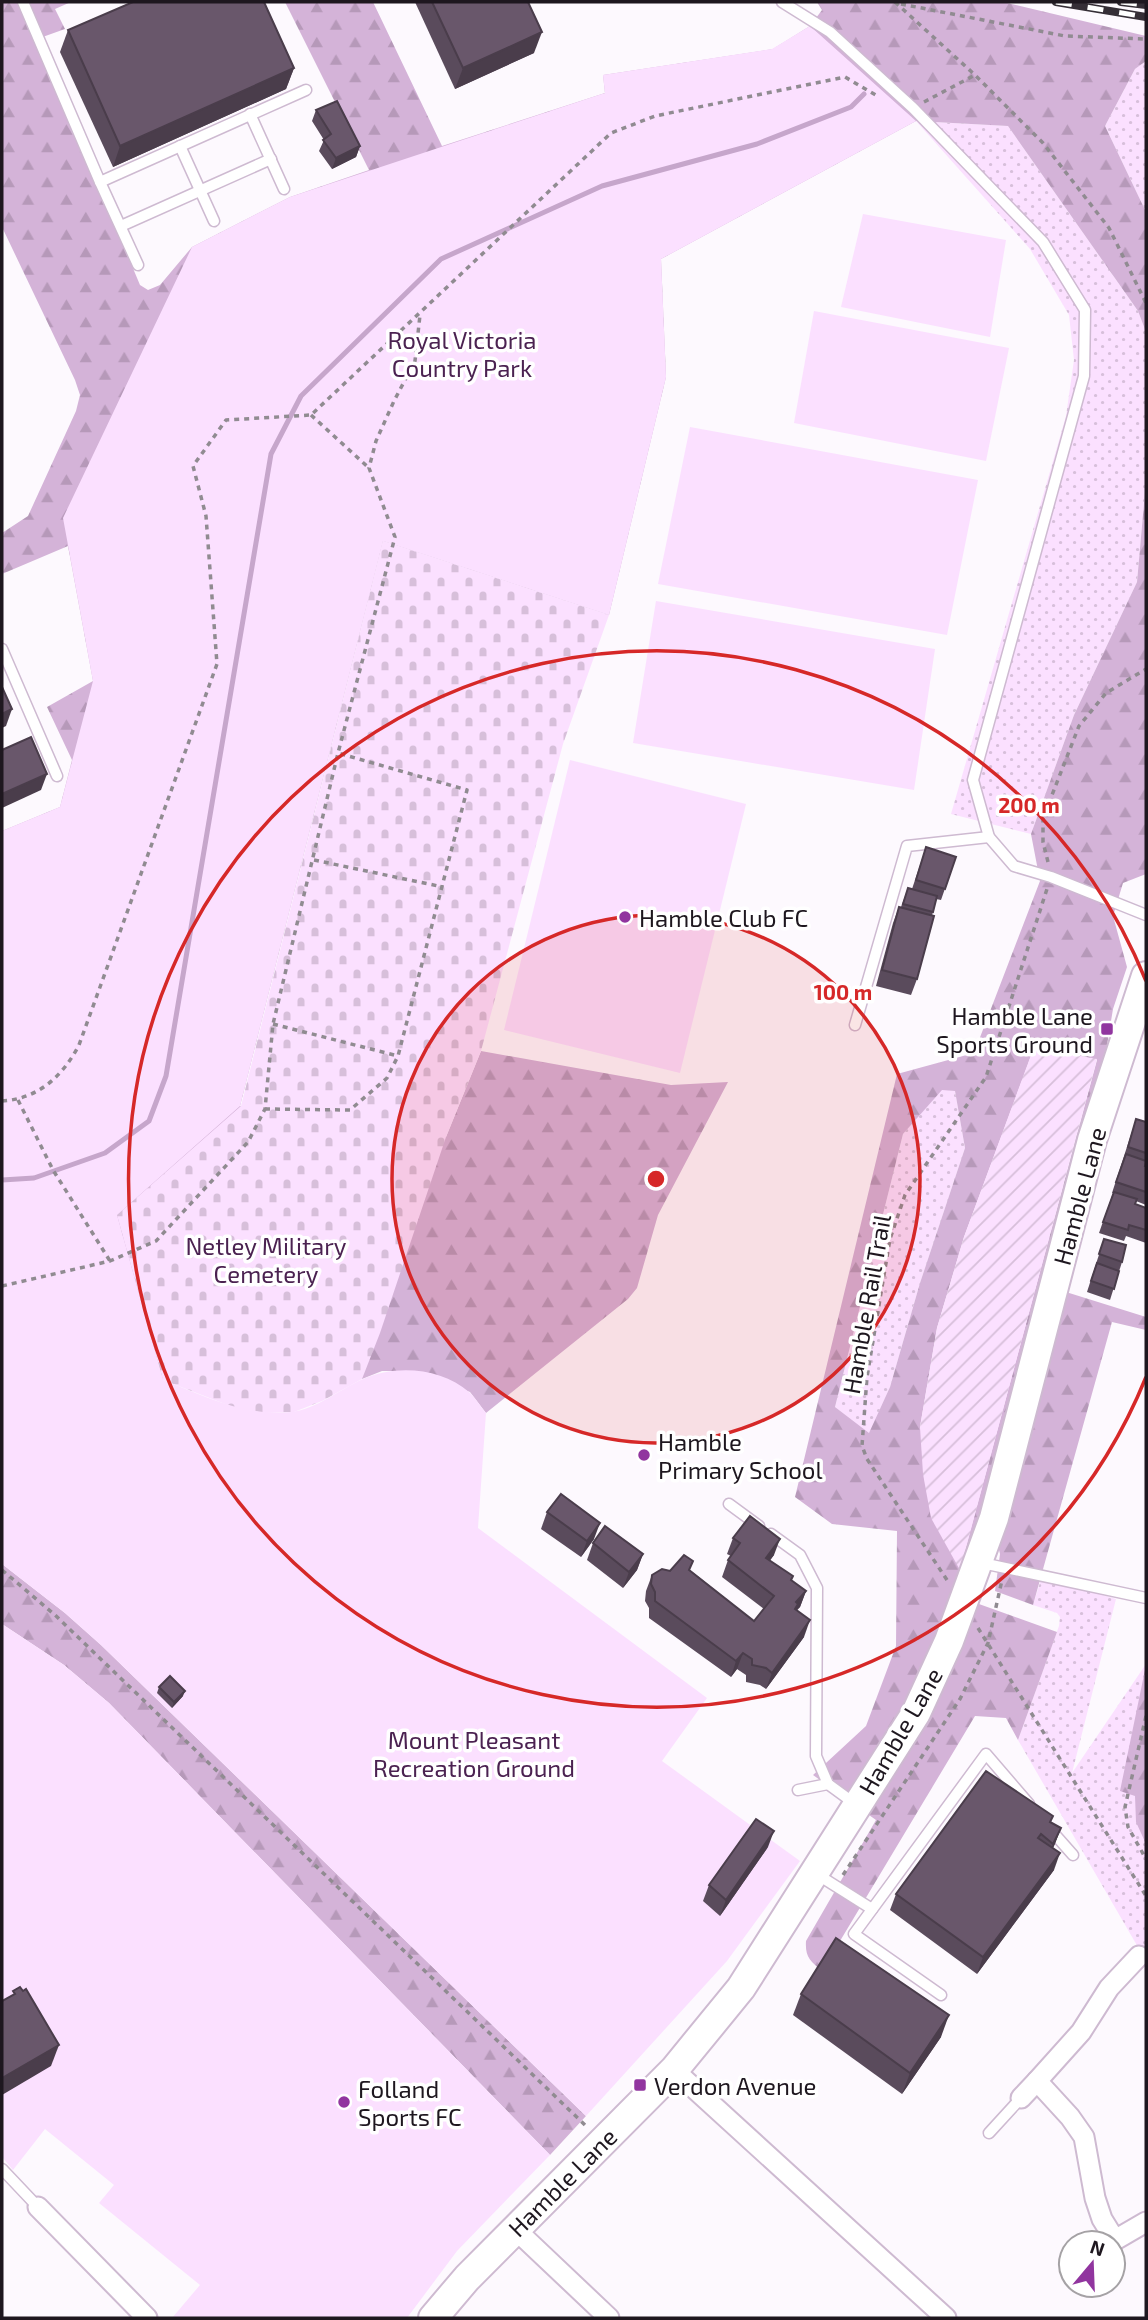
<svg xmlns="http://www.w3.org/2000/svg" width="1148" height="2320" font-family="'Exo 2',sans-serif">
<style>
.grass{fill:url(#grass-dots)}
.forest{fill:url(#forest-firs);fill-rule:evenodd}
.cemetery{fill:url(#cemetery-stones)}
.park{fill:#fbe0ff}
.garden{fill:url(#garden-furrows)}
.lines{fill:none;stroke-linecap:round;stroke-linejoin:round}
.stream{stroke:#c6a6cb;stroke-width:5}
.lane-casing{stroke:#cebad1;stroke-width:13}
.street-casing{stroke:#cebad1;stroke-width:23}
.secondary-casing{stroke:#cebad1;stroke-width:32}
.path{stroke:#908b91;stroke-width:3.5;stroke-dasharray:5 5;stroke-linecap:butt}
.lane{stroke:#fff;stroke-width:10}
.street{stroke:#fff;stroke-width:19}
.secondary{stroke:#fff;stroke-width:28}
.rail-casing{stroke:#352e36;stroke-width:8}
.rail{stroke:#fff;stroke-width:5;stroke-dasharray:16;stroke-linecap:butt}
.wall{fill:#5a4b5c}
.shaded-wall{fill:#4a3d4b}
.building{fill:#69576b;stroke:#4a3d4b;stroke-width:2}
.ring{fill:none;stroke:#d62828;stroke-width:3.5}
.poi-dot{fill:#91359f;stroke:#fff;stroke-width:2.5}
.labels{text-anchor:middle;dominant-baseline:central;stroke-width:7;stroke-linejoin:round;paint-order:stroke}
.park-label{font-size:24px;fill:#4b2251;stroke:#fff}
.poi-label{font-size:24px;fill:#1e171f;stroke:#fff;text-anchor:start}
.street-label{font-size:24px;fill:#1e171f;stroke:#fff}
.centre{fill:#d62828;stroke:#fff;stroke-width:3.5}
.ring-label{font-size:21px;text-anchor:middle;font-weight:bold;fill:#d62828;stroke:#fff;stroke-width:7;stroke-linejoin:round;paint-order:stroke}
</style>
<defs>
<pattern id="grass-dots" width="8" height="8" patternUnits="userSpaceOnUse" patternTransform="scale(1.75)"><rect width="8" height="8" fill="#fbe0ff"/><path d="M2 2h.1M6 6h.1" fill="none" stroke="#d7bfda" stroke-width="1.8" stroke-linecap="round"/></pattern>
<pattern id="forest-firs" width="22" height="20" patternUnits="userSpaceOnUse" patternTransform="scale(1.75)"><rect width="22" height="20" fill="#d4b3d8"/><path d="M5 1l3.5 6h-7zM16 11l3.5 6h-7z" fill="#b699b9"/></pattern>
<pattern id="cemetery-stones" width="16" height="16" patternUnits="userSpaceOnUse" patternTransform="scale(1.75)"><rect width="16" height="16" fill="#fbe0ff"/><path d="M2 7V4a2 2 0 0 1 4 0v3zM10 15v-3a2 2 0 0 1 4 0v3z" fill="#d7bfda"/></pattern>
<pattern id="garden-furrows" width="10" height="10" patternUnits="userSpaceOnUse" patternTransform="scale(1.75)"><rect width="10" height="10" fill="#fbe0ff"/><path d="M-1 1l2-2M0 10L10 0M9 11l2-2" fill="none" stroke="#d7bfda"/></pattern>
</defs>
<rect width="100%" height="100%" fill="#fdf9fe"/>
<!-- grass -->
<g class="grass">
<path d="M1146 61V212L1105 126 1135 69Z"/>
<path d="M916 121 1008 126 1138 311 1146 332V481L1137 582 1074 715 1031 834 951 814 1066 416 1074 360 1069 315 1030 249Z"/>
<path d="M942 1089 955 1091 965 1148 920 1283 890 1387 869 1434 835 1407 903 1134Z"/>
<path d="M1042 1576 1116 1599 1072 1773 1146 1664V1961L1018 1740 1059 1626 1060 1617 1057 1613 1033 1605Z"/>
</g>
<!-- forest -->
<g class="forest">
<path d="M2 2H71L55 9 65 29 37 39 140 285 148 290 160 285 192 247 290 197 369 170 285 2H373L442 146 605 93 603 75 773 49 810 26 822 10 817 2H1003L1146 36V61L1135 69 1105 126 1146 212V332L1138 311 1008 126 916 121 661 259 666 377 609 615 383 541 240 1106 446 1137 481 1051 671 1085 728 1082 658 1215 637 1288 628 1299 486 1413 470 1392 411 1371H382L362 1379 163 1380 2 831 60 807 72 760 47 707 93 681 68 546 2 574V533L28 516 76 411 80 395 75 380 2 227Z"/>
<path d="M1146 481V874L1123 883 1113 916 1127 967 1113 1009 1066 1292 1146 1317V1330L1112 1322 1033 1605 995 1591 1000 1554 998 1546 965 1599 1057 1632 1018 1740 1006 1718 975 1716 822 1971C810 1961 805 1957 806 1941L876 1820 813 1775 866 1726 896 1646 897 1531 832 1524 795 1497 897 1074 974 1053 1040 881 1031 834 1074 715 1137 582ZM1034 1048 1097 1060 960 1569 920 1427 937 1328 964 1237ZM942 1090 955 1091 965 1148 920 1283 890 1387 869 1433 835 1407 903 1134Z"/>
<path d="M2 1564 65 1613 101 1645 586 2116 550 2155 109 1703 64 1665 2 1624Z"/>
<path d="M1146 1665V1844L1136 1822 1135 1796 1120 1791Z"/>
</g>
<!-- cemetery -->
<path class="cemetery" d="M383 541 609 615 563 744 481 1051 446 1137 380 1333 362 1379 322 1401 294 1412 266 1413 238 1409 163 1380 117 1215 241 1106Z"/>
<!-- park -->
<g class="park">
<path d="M810 26 916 121 661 259 666 377 609 615 383 541 240 1106 117 1215 163 1380C205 1396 245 1417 291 1412 317 1409 340 1389 363 1379 396 1364 442 1368 469 1392 475 1397 480 1406 486 1413L478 1528 707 1698 662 1761 800 1861 727 1961 586 2116 101 1645 65 1613 2 1564V831L60 807 93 681 63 518 192 247 290 197 605 93 603 75 772 49Z"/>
<path d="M863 214 1006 240 990 337 841 307Z"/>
<path d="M814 311 1009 348 986 461 794 423Z"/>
<path d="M690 427 978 480 947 635 658 584Z"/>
<path d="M656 601 935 649 914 790 633 743Z"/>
<path d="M570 760 746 804 680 1073 504 1030Z"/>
<path d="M2 1624 64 1665 109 1703 550 2155 457 2251 407 2318H172L200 2285 99 2203 114 2185 45 2129 13 2170 2 2157Z"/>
</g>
<!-- garden -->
<path class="garden" d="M1034 1047 1097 1059 960 1570 931 1518 923 1474 920 1427 937 1328 964 1237Z"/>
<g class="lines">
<!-- stream -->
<path class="stream" d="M2 1180 34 1178 105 1153 149 1121 166 1076 271 454 301 396 441 259 602 186 757 144 851 107 864 94"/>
<defs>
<g id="lane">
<path d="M23 2 100 182 306 90"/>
<path d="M782 2 830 32 913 108 1043 242 1085 310 1084 376 973 780 989 837 1014 866 1051 877 1146 915"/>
<path d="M250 114 284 189"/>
<path d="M180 146 214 221"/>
<path d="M100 182 138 265"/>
<path d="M121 226 271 159"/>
<path d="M2 649 57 776"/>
<path d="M855 1025 907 846 989 837"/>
<path d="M729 1504 759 1526"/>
<path d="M771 1534 800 1555 817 1588 816 1756 828 1784 854 1803"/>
<path d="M982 1563 1146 1598"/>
<path d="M798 1790 828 1784"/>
<path d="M1050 1829 1073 1855"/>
<path d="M815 1873 872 1909"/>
<path d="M941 1995 854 1934 986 1754 1029 1804"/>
<path d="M989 2133 1021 2098"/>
<path d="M2 2169 38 2207"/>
</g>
<g id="street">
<path d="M1139 1956 1109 1988 1081 2032 1037 2081 1070 2117 1084 2137 1095 2198 1102 2219 1115 2240 1146 2222"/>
<path d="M674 2070 946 2318"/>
<path d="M1021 2098 1037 2081"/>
<path d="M38 2207 147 2318"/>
<path d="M515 2229 609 2318"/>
</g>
<path id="secondary" d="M433 2318 467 2278 674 2070 741 1988 916 1713 949 1641 994 1518 1092 1140 1146 976"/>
</defs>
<!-- lane casing -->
<use href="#lane" class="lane-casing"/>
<!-- street casing -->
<use href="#street" class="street-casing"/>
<!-- secondary casing -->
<use href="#secondary" class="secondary-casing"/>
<!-- path -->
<g class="path">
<path d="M895 2 975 75 1043 143 1109 228 1146 303"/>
<path d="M901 4 1065 36 1146 39"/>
<path d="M924 102 975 75"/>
<path d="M311 415 369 468"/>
<path d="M314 860 443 887"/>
<path d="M1048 862 1043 842V818L1079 726 1106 693 1146 669"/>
<path d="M273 1024 398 1056"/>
<path d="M18 1100 53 1170 110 1261"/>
<path d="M2 1101C38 1099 63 1076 79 1045L217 664 206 516 193 466 226 420 311 415 611 133 655 116 845 77 879 97"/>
<path d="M265 1109 350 1110 387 1078 398 1056 467 790 338 753"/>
<path d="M2 1286 110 1261 156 1241 248 1142 265 1109 273 1024 338 753 395 537 369 468 376 441 394 401 415 361 420 315"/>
<path d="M2 1570 55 1615 586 2126"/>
<path d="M947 1580 867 1459 862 1446 867 1377 890 1239 905 1195 986 1077 1047 889"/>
<path d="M978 1628 1146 1896"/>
<path d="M1146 1716 1125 1807 1128 1827 1146 1859"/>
<path d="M843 1875 960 1699 988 1643 1002 1580"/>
</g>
<!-- lane -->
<use href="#lane" class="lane"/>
<!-- street -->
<use href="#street" class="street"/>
<!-- secondary -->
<use href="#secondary" class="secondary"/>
<defs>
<g id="rail">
<path d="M1056 2 1146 17"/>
<path d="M1121 2 1146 5"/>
</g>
</defs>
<!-- rail casing -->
<use href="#rail" class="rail-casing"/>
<!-- rail -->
<use href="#rail" class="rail"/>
</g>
<!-- wall -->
<g class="wall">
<path d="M415 2H528L534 53 455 89Z"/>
<path d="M68 30 294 68 286 89 113 167 60 52Z"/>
<path d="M316 110 360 146 356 157 332 169 319 151 324 140 312 121Z"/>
<path d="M926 847 956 857 941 900 936 899 917 979 911 995 876 986 893 923 899 907H901L908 888 912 889Z"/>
<path d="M1136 1119 1146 1122V1162L1145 1166H1146V1205L1136 1201 1135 1204 1146 1208V1243L1126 1236 1124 1241 1099 1233 1113 1193H1112Z"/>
<path d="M1104 1239 1122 1262 1110 1300 1087 1292Z"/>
<path d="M547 1512 594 1539 581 1557 541 1529Z"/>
<path d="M733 1538 774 1555 770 1560 791 1580 806 1591 800 1607 797 1610 804 1637 766 1689 760 1685 746 1682V1675L737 1669 731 1677 649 1618V1608L645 1601 646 1591 652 1575 670 1571 690 1570 754 1621 764 1609 722 1577 728 1560 731 1556 727 1554Z"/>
<path d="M593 1543 643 1554 637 1570 623 1588 587 1560Z"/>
<path d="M159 1687 183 1696 172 1708 157 1693Z"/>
<path d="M1051 1822 1061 1828 1053 1848 1054 1870 977 1974 890 1910 896 1894Z"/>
<path d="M768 1847 720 1916 703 1901 709 1885Z"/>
<path d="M801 1994 941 2037 902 2094 793 2015Z"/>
</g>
<!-- shaded-wall -->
<g class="shaded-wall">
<path d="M542 32 534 53 455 89 463 68Z"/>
<path d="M294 68 286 89 113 167 120 146Z"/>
<path d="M360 146 356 157 332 169 336 158Z"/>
<path d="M12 709 6 726 2 728V714Z"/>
<path d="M47 774 41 790 2 808V794Z"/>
<path d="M600 1523 594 1539 581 1557 587 1541Z"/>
<path d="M780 1539 774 1555 760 1574 766 1558Z"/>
<path d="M643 1554 637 1570 623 1588 629 1572Z"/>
<path d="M806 1591 800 1607 795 1612 796 1602Z"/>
<path d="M810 1620 804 1637 766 1689 772 1673Z"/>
<path d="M743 1653 737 1669 731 1677 736 1661Z"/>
<path d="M185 1691 183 1696 172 1708 174 1702Z"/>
<path d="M1061 1828 1055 1844 1047 1860 1053 1844Z"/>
<path d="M774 1831 768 1847 720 1916 726 1900Z"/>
<path d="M1060 1853 1054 1870 977 1974 983 1957Z"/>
<path d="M949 2015 941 2037 902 2094 910 2073Z"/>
<path d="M59 2045 51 2066 2 2095V2078Z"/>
</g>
<!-- building -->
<g class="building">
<path d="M133 2H264L294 68 120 146 68 30Z"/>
<path d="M432 2H528L542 32 463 68Z"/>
<path d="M337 101 360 146 336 158 323 140 331 134 316 110Z"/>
<path d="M2 687 12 709 2 714Z"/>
<path d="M31 737 47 774 2 794V750Z"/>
<path d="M926 847 956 857 945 889 916 880Z"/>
<path d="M908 888 937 896 933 912 903 904Z"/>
<path d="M899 907 934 916 917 979 882 970Z"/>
<path d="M1136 1119 1146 1122V1153L1128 1147Z"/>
<path d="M1126 1154 1146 1161 1145 1166H1146V1192L1116 1182Z"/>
<path d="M1114 1192 1137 1199 1135 1204 1146 1208V1230L1129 1225 1128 1230 1103 1222Z"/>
<path d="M1104 1239 1126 1245 1122 1262 1099 1254Z"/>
<path d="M1097 1263 1119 1271 1114 1289 1091 1281Z"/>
<path d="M561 1494 600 1523 587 1541 547 1512Z"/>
<path d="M750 1516 780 1539 766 1558 793 1576 791 1580 806 1591 796 1602 798 1604 795 1609 810 1620 772 1673 766 1668 752 1665V1659L743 1653 736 1661 655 1601V1592L651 1584 652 1575 662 1569 670 1571 684 1555 693 1561 689 1570 754 1621 774 1596 728 1560 740 1543 733 1538Z"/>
<path d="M605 1526 643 1554 629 1572 593 1543Z"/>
<path d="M170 1676 185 1691 174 1702 159 1687Z"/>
<path d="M986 1771 1053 1816 1050 1822 1061 1828 1053 1844 1041 1834 1038 1838 1060 1853 983 1957 896 1894Z"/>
<path d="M756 1819 774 1831 726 1900 709 1885Z"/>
<path d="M836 1938 949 2015 910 2073 801 1994Z"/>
<path d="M20 1987 23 1991 26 1989 59 2045 2 2078V2001L15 1994 13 1991Z"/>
</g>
<!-- distance rings -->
<circle cx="656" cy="1179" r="264" fill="#d62828" fill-opacity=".12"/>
<g class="ring">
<circle cx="656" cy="1179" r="264"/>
<path d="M1146 1377A528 528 0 1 1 1146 981"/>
</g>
<!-- markers -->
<g class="poi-dot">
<circle cx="625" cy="917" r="7"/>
<rect x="1100" y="1022" width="14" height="14" rx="3.5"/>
<circle cx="644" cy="1455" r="7"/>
<rect x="633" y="2078" width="14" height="14" rx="3.5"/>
<circle cx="344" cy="2102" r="7"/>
</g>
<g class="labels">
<!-- park labels -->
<g class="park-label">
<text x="462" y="339">Royal Victoria<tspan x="462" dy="28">Country Park</tspan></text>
<text x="266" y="1245">Netley Military<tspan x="266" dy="28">Cemetery</tspan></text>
<text x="474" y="1739">Mount Pleasant<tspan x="474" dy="28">Recreation Ground</tspan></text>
</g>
<!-- poi labels -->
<g class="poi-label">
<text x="639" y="917">Hamble Club FC</text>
<text x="1093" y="1015" text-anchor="end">Hamble Lane<tspan x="1093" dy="28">Sports Ground</tspan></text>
<text x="658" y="1441">Hamble<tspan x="658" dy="28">Primary School</tspan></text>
<text x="654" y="2085">Verdon Avenue</text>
<text x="358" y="2088">Folland<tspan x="358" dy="28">Sports FC</tspan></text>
</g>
<!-- street labels -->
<g class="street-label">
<text transform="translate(1079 1196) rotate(-75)">Hamble Lane</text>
<text transform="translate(866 1304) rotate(-80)">Hamble Rail Trail</text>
<text transform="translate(900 1731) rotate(-60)">Hamble Lane</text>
<text transform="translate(562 2182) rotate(-45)">Hamble Lane</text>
</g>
</g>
<circle cx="656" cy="1179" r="10" class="centre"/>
<g class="ring-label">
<text x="1029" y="813">200 m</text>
<text x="843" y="1000">100 m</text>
</g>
<!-- border -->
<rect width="1148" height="2320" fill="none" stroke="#1e171f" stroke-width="7"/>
<!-- north arrow -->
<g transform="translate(1092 2264) rotate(19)"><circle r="33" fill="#ffffff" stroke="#a5a2a5" stroke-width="2"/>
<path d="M0-5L12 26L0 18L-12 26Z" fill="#91359f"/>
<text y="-10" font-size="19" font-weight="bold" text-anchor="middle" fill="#1e171f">N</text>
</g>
</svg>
